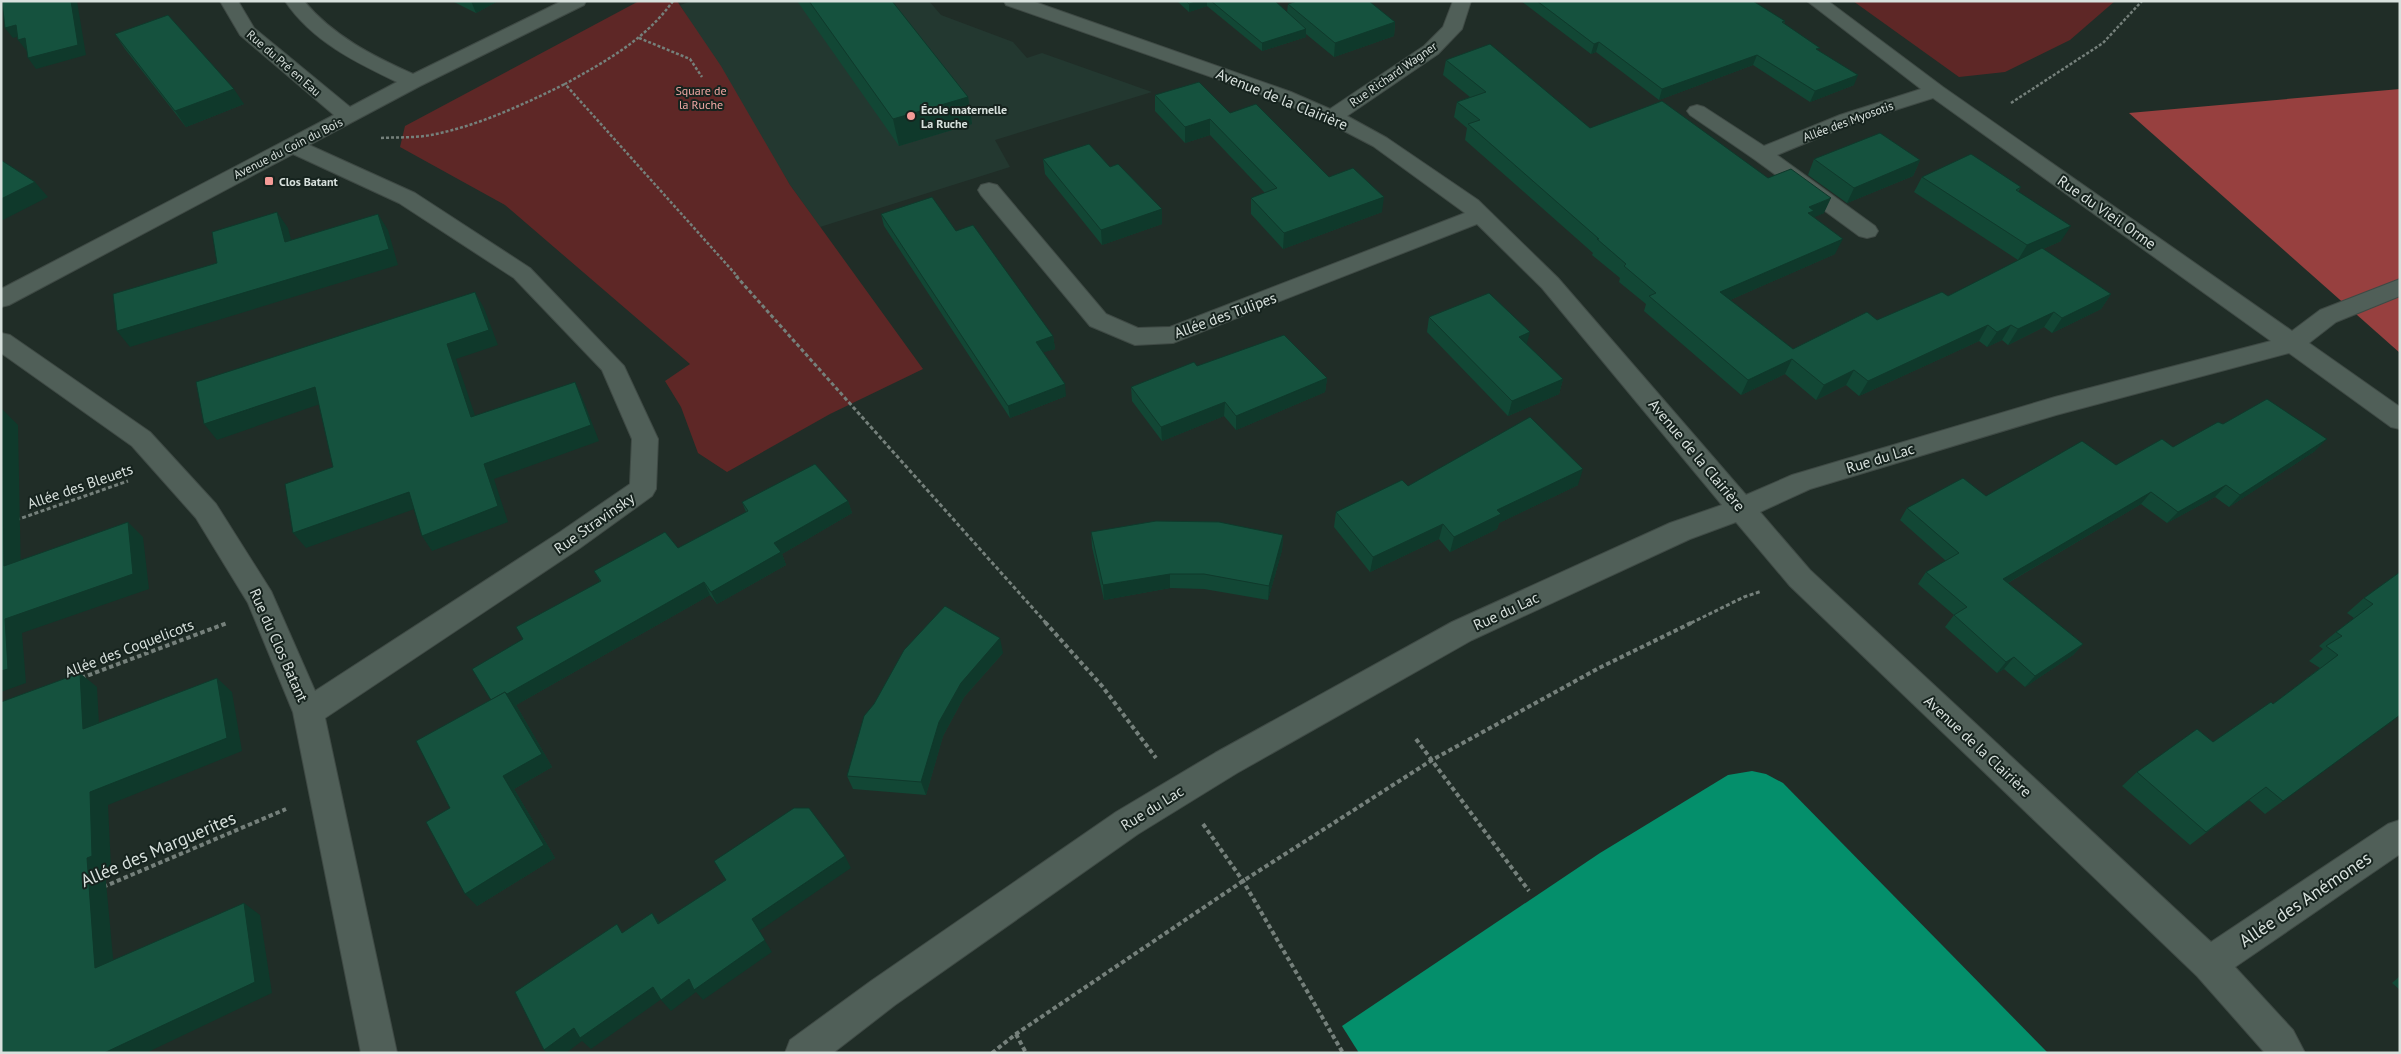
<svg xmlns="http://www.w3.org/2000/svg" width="2401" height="1054" font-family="'PT Sans',sans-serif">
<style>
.built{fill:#233830}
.green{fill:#5e2726}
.forest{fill:#97403f}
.water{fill:#048f6b}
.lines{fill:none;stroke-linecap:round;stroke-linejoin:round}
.minor-casing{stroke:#3f4a45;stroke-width:2}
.path-far2{stroke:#75807b;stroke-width:2.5;stroke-dasharray:3 2;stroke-linecap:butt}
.path-far1{stroke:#75807b;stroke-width:3;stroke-dasharray:4 2.5;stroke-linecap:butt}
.path{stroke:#75807b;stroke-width:4;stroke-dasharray:4.5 3;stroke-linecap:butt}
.minor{fill:#505f58;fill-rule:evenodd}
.wall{fill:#124735}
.shaded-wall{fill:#0f392b}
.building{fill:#15523e;stroke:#0f392b}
.poi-dot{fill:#f59b97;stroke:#16231e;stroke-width:2}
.labels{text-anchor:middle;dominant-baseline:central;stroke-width:4;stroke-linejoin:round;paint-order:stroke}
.far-street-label{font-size:12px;fill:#d8e1dd;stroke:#16231e}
.far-park-label{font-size:12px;fill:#f2a8a4;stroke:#16231e}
.far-poi-label{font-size:12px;font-weight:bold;fill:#d8e1dd;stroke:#16231e;text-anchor:start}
.street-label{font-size:15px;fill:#d8e1dd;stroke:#16231e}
.near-street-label{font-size:18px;fill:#d8e1dd;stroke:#16231e}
</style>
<rect width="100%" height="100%" fill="#202d27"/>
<!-- built -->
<path class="built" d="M692 1H929L941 15 1013 42 1027 58 1042 53 1152 92 995 140 1010 167 820 227 790 185 680 5Z"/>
<!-- green -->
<g class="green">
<path d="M639 1H677L721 66 790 185 923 369 830 414 727 472 698 453 681 407 665 381 690 364 505 205 400 147 405 126Z"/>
<path d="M1853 1H2115L2070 40 2005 72 1959 77Z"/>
</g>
<!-- forest -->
<path class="forest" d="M2400 89V353L2129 113Z"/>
<!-- water -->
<path class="water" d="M1752 771 1766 774 1783 783 2048 1053H1359L1342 1026 1600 853 1728 775Z"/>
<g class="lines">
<defs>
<g id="minor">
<path d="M220 1H238L254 28 350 107 397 82C355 62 312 41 285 1H304C333 36 373 56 413 74L562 1H586L584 5 420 86 309 145 415 193 530 268 624 366 658 439 656 489 652 496 580 548 325 718 397 1053H361L293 712 248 603 196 518 132 446 1 353V333L10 335 150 432 216 504 271 591 315 691 560 532 630 484 632 439 602 370 514 278 399 203 293 154 9 305 1 307V289L334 115 240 35Z"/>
<path d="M1004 1H1032L1291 92 1330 109 1424 46 1443 27 1453 1H1471L1462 29 1438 54 1347 116 1387 138 1478 200 1558 278 1746 495 1792 475 2055 397 2271 341 1933 98 1854 123 1777 155 1875 226 1878 231 1875 236 1867 238 1859 236 1754 159 1690 115 1687 111 1690 107 1697 105 1704 107 1764 146 1840 115 1921 89 1807 1H1828L1943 87 2292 331 2320 310 2400 279V296L2336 322 2309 343 2400 407V429L2391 427 2289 353 2056 415 1810 489 1760 512 1810 570 2211 942 2388 824 2400 820V854L2235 967 2293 1030 2305 1053H2265L2197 976 1790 586 1736 522 1690 539 1472 640 1237 773 1138 834 895 1005 833 1053H785L790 1040 871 981 1116 812 1215 753 1452 622 1670 523 1722 505 1542 288 1477 224 1173 343 1135 345 1090 326 981 195 978 190 981 185 989 183 997 185 1106 314 1138 328 1170 327 1465 213 1373 146 1325 121 1277 100 1006 5Z"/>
</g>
</defs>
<!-- minor casing -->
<use href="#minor" class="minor-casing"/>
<!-- path-far2 -->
<g class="path-far2">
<path d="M673 1C645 40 606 61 565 84L738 277"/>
<path d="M639 38 690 59 702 77"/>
<path d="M2011 103 2103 43 2142 1"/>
<path d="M381 138C398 137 415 138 431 135 478 126 522 105 565 84"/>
</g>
<!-- path-far1 -->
<g class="path-far1">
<path d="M736 276 1046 623"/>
<path d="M16 520 128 481"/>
<path d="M1691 623 1744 597 1762 591"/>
</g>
<!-- path -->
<g class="path">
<path d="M1045 622 1102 686 1156 758"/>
<path d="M81 678 227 623"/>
<path d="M1416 739 1529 891"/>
<path d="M1203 824 1243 881 1343 1053"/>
<path d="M103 887 286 809"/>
<path d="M1016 1034 1026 1053"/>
<path d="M992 1053 1016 1034 1243 881 1432 760 1599 668 1693 622"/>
</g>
<!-- minor -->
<use href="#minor" class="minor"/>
</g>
<!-- wall -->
<g class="wall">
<path d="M452 1H498L476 13Z"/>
<path d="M797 1H892L968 97 972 124 899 146Z"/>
<path d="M1177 1H1275L1287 12 1288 4 1395 22 1394 36 1334 57 1306 34V37L1262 51 1207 6 1189 12Z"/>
<path d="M1521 1H1753L1785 21 1784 24 1819 51 1854 85 1810 102 1753 65 1659 100 1596 52 1591 54Z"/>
<path d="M115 34 244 104 186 127 125 49Z"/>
<path d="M1446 60 1590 128 1768 178 1824 213 1814 217 1835 254 1730 300 1793 349 1877 320 1948 296 2025 257 2018 260 1914 192 1922 177 2021 187 2018 192 2061 241 2043 249 2111 294 2101 309 2052 333 2044 327 2008 345 2002 340 1987 347 1979 341 1859 396 1846 385 1816 400 1785 374 1741 395 1644 311 1646 304 1619 282 1620 278 1592 255 1593 253 1465 140 1467 128 1454 117 1457 102 1470 97 1443 75Z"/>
<path d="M1155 95 1230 113 1382 212 1283 249 1251 214V198L1265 193 1210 135 1185 143 1155 111Z"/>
<path d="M1043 159 1162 224 1102 245 1045 174Z"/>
<path d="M1814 159 1920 160 1913 176 1847 203 1808 175Z"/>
<path d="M881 214 956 231 1053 336 1055 349 1043 352 1066 396 1010 418 884 226Z"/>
<path d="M1429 317 1526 344 1563 379 1559 394 1508 416 1427 332Z"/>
<path d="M1197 366 1327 378 1325 392 1236 430 1224 416 1162 441 1132 401 1131 387Z"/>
<path d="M2223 424 2315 451 2229 507 2215 497 2167 523 2141 504 2008 583 2083 644 2073 655 2025 687 2004 669 1997 673 1945 627 1954 615 1918 584 1926 572 1946 561 1900 520 1907 508 1986 496 2116 465 2173 447Z"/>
<path d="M1578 485 1499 523 1497 529 1450 552 1439 539 1370 572 1334 527 1336 512 1408 486Z"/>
<path d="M848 501 852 513 782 554 786 565 717 604 710 595 516 705 552 767 514 789 555 858 477 906 450 808 491 700 523 639 600 581 594 571 678 548 746 512 742 502Z"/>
<path d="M1091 532 1283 535 1282 550 1268 600 1204 589 1170 588 1104 600 1092 547Z"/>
<path d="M2400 572V715L2265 814 2249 800 2190 845 2122 786 2137 772 2213 742 2273 704 2320 668 2309 661 2323 649 2319 646 2336 632 2354 618 2347 613 2364 598Z"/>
<path d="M1003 653 964 697 943 736 926 795 853 789 847 776Z"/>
<path d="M2400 976V990L2392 983Z"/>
</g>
<!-- shaded-wall -->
<g class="shaded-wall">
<path d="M71 1H77L86 55 36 69 28 58Z"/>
<path d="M471 1H498L476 13Z"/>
<path d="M1198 1H1207V6L1189 12V4Z"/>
<path d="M1395 22 1394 36 1334 57 1335 43Z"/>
<path d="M16 25 24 35 13 38 5 28Z"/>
<path d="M1306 29V37L1262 51V43Z"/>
<path d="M25 38 33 49 26 50 18 40Z"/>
<path d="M1599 42 1596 52 1591 54 1594 44Z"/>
<path d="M1757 55 1753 65 1659 100 1662 89Z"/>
<path d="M1858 75 1854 85 1810 102 1815 91Z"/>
<path d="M234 89 244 104 186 127 175 111Z"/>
<path d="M968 97 972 124 899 146 893 119Z"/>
<path d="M1210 119V135L1185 143V127Z"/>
<path d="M1920 160 1913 176 1847 203 1854 188Z"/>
<path d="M35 182 48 197 1 221V199Z"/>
<path d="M1384 197 1382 212 1283 249 1284 233Z"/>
<path d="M1831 198 1824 213 1810 219 1807 226 1809 207Z"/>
<path d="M1162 209V224L1102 245 1101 230Z"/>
<path d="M277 212 288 228 296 258 285 242Z"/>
<path d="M378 214 388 230 398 265 130 347 117 331Z"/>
<path d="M2071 226 2061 241 2018 260 2027 245Z"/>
<path d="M1843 239 1835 254 1714 307 1720 292Z"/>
<path d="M475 292 484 308 498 345 456 359 481 433 471 417 447 344Z"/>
<path d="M2111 294 2101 309 2052 333 2062 318Z"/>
<path d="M2054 312 2044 327 2008 345 2018 329Z"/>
<path d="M1988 325 1979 341 1859 396 1868 381Z"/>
<path d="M2011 325 2002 340 1987 347 1997 332Z"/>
<path d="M1530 332 1526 347 1519 337Z"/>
<path d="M1053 336 1055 349 1038 354 1036 342Z"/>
<path d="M1792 359 1785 374 1741 395 1748 380Z"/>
<path d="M1854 370 1846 385 1816 400 1824 385Z"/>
<path d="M1327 378 1325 392 1236 430V416Z"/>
<path d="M1563 379 1559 394 1508 416 1512 401Z"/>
<path d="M575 382 582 397 599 441 494 479 508 522 432 551 422 536 484 464Z"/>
<path d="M1065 384 1066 396 1010 418 1008 406Z"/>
<path d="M315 387 326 402 217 440 204 424Z"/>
<path d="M1225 402 1224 416 1162 441 1161 427Z"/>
<path d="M2 409 18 425 21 580 4 566Z"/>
<path d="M2327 439 2315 451 2229 507 2240 495Z"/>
<path d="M1583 469 1578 485 1499 523 1497 529 1450 552 1454 537 1497 510Z"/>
<path d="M2226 485 2215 497 2167 523 2178 512Z"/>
<path d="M409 492 420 507 306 548 293 533Z"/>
<path d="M2151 492 2141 504 1994 591 2003 579Z"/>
<path d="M848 501 852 513 782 554 786 565 717 604 711 592 774 543Z"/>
<path d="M128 522 143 537 149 589 22 633 26 683 1 692V671L5 619Z"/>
<path d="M1443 524 1439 539 1370 572 1373 557Z"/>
<path d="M1283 535 1282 550 1268 600 1269 586Z"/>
<path d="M1170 574V588L1104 600 1103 585Z"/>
<path d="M704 582 710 595 516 705 552 767 514 789 555 858 477 906 465 894 503 776 492 702Z"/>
<path d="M1000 638 1003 653 964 697 943 736 926 795 921 782 939 722 961 683Z"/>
<path d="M2083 644 2073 655 2025 687 2035 676Z"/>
<path d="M2014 657 2004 669 1997 673 2006 662Z"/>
<path d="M80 673 97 687 100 743 83 729Z"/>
<path d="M217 678 232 692 242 751 108 805 111 868 105 871 115 979 95 968 87 858 90 792Z"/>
<path d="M845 856 851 868 759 931 772 952 703 1000 696 992 671 1011 661 1000 752 919Z"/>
<path d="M244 903 260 915 272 993 146 1053H104Z"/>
<path d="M652 913 662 925 658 924Z"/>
<path d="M653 987 663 998 591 1049 582 1041 566 1053H547L544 1050 574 1028Z"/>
</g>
<!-- building -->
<g class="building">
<path d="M2 1H71L78 45 28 58 25 38 18 40 16 25 5 28Z"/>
<path d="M809 1H892L968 97 893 119Z"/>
<path d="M1186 1H1198L1189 4Z"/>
<path d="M1211 1H1275L1306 29 1262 43Z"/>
<path d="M1297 1H1369L1395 22 1335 43 1288 4Z"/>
<path d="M1537 1H1753L1785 21 1782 22 1820 48 1816 49 1858 75 1815 91 1757 55 1662 89 1599 42 1594 44Z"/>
<path d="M168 15 234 89 175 111 115 34Z"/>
<path d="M1490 44 1590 128 1662 101 1768 178 1791 169 1831 198 1809 207 1814 211 1808 213 1843 239 1720 292 1793 349 1867 312 1877 320 1942 292 1948 296 2042 248 2111 294 2062 318 2054 312 2018 329 2011 325 1997 332 1988 325 1868 381 1854 370 1824 385 1792 359 1748 380 1649 296 1656 293 1624 266 1626 264 1597 239H1599L1468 124 1480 120 1457 102 1486 92 1446 60Z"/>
<path d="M1199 82 1230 113 1256 104 1329 177 1353 168 1384 197 1284 233 1251 198 1277 188 1210 119 1185 127 1155 95Z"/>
<path d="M1880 133 1920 160 1854 188 1814 159Z"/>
<path d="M1089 144 1110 167 1118 164 1162 209 1101 230 1043 159Z"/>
<path d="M1971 154 2021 187 2016 190 2071 226 2027 245 1922 177Z"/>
<path d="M1 160 35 182 1 199Z"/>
<path d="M932 197 956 231 973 225 1053 336 1036 342 1065 384 1008 406 881 214Z"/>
<path d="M277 212 285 242 378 214 389 249 117 331 113 294 217 263 212 232Z"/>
<path d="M475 292 489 330 447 344 471 417 575 382 591 425 484 464 498 506 422 536 409 492 293 533 285 484 333 467 315 387 204 424 196 382Z"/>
<path d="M1489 293 1530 332 1519 337 1563 379 1512 401 1429 317Z"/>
<path d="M1284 335 1327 378 1236 416 1225 402 1161 427 1131 387 1194 362 1197 366Z"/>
<path d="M2267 399 2327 439 2240 495 2226 485 2178 512 2151 492 2003 579 2083 644 2035 676 2014 657 2006 662 1954 615 1967 607 1926 572 1959 553 1907 508 1963 478 1986 496 2082 441 2116 465 2162 439 2173 447 2218 422 2223 424Z"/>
<path d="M2 409 4 566 128 522 133 574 5 619 8 669 1 671V410Z"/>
<path d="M1530 417 1583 469 1497 510 1501 514 1454 537 1443 524 1373 557 1336 512 1402 480 1408 486Z"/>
<path d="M815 464 848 501 774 543 781 552 711 592 704 582 507 694 505 692 491 700 472 669 523 639 516 627 601 581 594 571 665 532 678 548 748 511 742 502Z"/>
<path d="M1156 521 1219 522 1283 535 1269 586 1204 574H1170L1103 585 1091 532Z"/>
<path d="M2400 572V715L2283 801 2266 787 2206 832 2137 772 2197 729 2213 742 2271 702 2273 704 2338 655 2326 646 2342 636 2336 632 2373 604 2364 598Z"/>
<path d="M945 606 1000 638 961 683 939 722 921 782 847 776 864 716 874 704 904 650Z"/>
<path d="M80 673 83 729 217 678 227 738 90 792 92 856 87 858 95 968 244 903 255 982 104 1053H1V702Z"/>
<path d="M505 692 542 754 503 776 544 845 465 894 426 822 450 808 416 741Z"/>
<path d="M794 808H809L845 856 752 919 765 940 694 990 689 979 661 1000 653 987 580 1038 574 1028 544 1050 515 992 617 924 622 933 652 913 658 924 726 880 714 861Z"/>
</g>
<!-- markers -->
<g class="poi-dot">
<circle cx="911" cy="116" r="5"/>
<rect x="264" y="176" width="10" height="10" rx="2.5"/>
</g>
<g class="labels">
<!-- far-street labels -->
<g class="far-street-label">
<text transform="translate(284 63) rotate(41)">Rue du Pré en Eau</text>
<text transform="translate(1393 74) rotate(-35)">Rue Richard Wagner</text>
<text transform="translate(1848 121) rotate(-20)">Allée des Myosotis</text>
<text transform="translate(288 148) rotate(-27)">Avenue du Coin du Bois</text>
</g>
<!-- far-park labels -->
<g class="far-park-label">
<text x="701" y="90">Square de<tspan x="701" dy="14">la Ruche</tspan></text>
</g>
<!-- far-poi labels -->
<g class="far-poi-label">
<text x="921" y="109">École maternelle<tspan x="921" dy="14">La Ruche</tspan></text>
<text x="279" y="181">Clos Batant</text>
</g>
<!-- street labels -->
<g class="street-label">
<text transform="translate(1282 99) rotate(22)">Avenue de la Clairière</text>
<text transform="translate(2107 212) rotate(35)">Rue du Vieil Orme</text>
<text transform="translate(1225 315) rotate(-20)">Allée des Tulipes</text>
<text transform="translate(1697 455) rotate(50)">Avenue de la Clairière</text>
<text transform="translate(1880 458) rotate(-17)">Rue du Lac</text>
<text transform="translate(80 486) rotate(-19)">Allée des Bleuets</text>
<text transform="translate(594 523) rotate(-35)">Rue Stravinsky</text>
<text transform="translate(1506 611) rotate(-25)">Rue du Lac</text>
<text transform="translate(279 645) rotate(66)">Rue du Clos Batant</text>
<text transform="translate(129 648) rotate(-21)">Allée des Coquelicots</text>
<text transform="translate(1978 746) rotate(43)">Avenue de la Clairière</text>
<text transform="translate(1152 808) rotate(-32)">Rue du Lac</text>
</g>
<!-- near-street labels -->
<g class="near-street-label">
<text transform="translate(158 849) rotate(-23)">Allée des Marguerites</text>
<text transform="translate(2305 899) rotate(-34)">Allée des Anémones</text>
</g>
</g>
<!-- border -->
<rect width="2401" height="1054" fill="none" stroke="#d8e1dd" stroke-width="5"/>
</svg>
